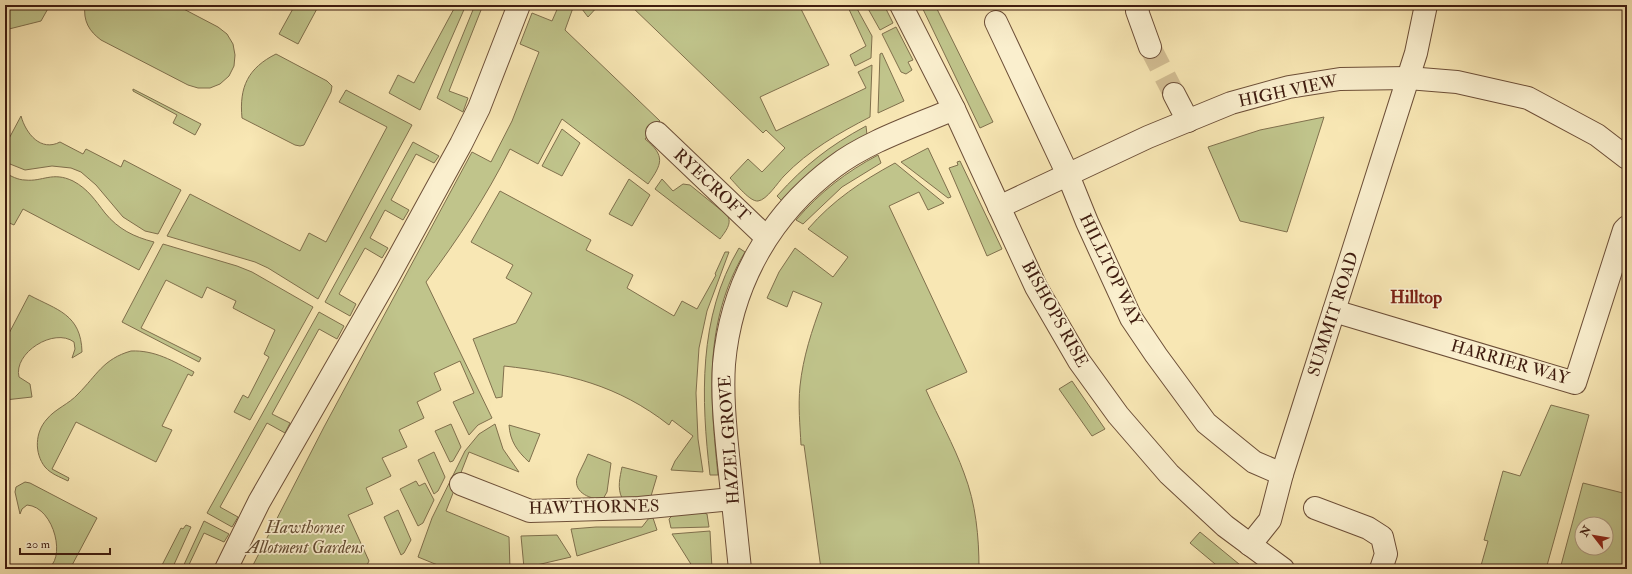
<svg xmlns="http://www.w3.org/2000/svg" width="1632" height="574" font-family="'IM FELL Double Pica',serif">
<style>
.green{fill:#c0c48b;stroke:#80704d;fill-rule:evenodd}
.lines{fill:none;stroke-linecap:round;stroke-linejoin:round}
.minor-tunnel{stroke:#d3be93;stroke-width:22;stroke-dasharray:22 11;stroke-linecap:butt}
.minor-casing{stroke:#6d4f38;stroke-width:24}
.minor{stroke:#faefce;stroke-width:22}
.labels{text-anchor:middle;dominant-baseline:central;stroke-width:3.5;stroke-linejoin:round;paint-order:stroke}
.street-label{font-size:17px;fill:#3f1c0f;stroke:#faefce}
.park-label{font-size:17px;font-style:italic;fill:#664e34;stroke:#faefce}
.neighbourhood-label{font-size:18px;font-weight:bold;fill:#7a1f14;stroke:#faefce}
</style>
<rect width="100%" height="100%" fill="#f8e7b4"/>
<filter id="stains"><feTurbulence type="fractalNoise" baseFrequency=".005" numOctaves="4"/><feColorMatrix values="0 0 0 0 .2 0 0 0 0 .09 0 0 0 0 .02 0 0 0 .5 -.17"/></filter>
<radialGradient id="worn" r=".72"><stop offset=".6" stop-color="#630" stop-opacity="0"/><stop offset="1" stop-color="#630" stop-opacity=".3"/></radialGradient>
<!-- green -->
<g class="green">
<path d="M5 5H50L41 21 5 30Z"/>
<path d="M85 5H176L218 27 227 34 233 44 235 55 234 66 229 76 220 84 210 88H198L188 85 101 40C89 31 83 21 85 5Z"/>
<path d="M295 5H319L298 44 279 34Z"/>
<path d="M456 5H466L420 110 389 93 398 75 414 83Z"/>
<path d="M475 5H483L449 91 468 98 463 112 437 98Z"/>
<path d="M559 5H574L565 30 660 121 645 139C666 156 662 164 648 184L562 119 538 164 510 149C486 197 458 239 426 282L492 418 478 425 469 435 453 402 474 393 460 361 434 373 441 390 417 402 424 418 399 430 407 447 382 458 391 476 366 488 373 504 348 515 369 561 365 569H251L324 427 472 152 491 162 512 121 539 52 520 44 532 13 552 21Z"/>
<path d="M579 5H599L588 17Z"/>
<path d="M630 5H799L829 65 760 97 776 131 866 88 858 72 872 65 870 117C839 133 809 150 784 176 778 182 767 200 758 201 750 202 736 184 730 178L748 159 762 172 785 148 766 130 763 133Z"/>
<path d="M847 5H855L872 36 871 58 855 66 850 55 866 46Z"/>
<path d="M866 5H884L893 23 880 30Z"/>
<path d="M921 5H935L993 122 980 128Z"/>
<path d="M896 27 913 60 908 62 912 70 906 74 901 72 882 34Z"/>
<path d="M882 53 904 101 878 113 880 54Z"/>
<path d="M276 54 327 81 332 86 331 92 304 145 300 146 295 145 242 118C239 87 248 68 276 54Z"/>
<path d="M133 89 201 124 195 135 173 123 177 115 133 91Z"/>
<path d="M346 90 412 125 318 299 268 268 255 262 167 236 190 194 300 251 309 233 326 242 387 127 339 102Z"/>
<path d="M21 116C26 134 41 152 60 142L83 154 86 149 121 167 124 160 181 190 158 234 145 231 123 217 96 185 81 172 71 168 52 166 25 170 5 162V146Z"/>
<path d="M1324 117 1287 232 1240 221 1208 147 1260 130Z"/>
<path d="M866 126 867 135 782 201 777 196C805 165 829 146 866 126Z"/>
<path d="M562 129 580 143 562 176 542 166Z"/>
<path d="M413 142 439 156 434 163 416 154 391 200 409 210 403 220 385 210 370 238 388 248 382 258 365 248 339 294 356 304 350 316 325 302Z"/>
<path d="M928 148 951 197 948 198 901 162Z"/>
<path d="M878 155 881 163 842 187 803 224 796 220C820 192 846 172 878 155Z"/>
<path d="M960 161 1002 249 987 256 949 168 958 165 957 162Z"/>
<path d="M895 163 944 203 928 210 919 192 889 206 967 372 926 390C938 417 954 445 964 473 976 504 979 537 979 569H821L804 445H801C800 425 798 406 800 386 803 357 812 330 822 303L793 291 787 307 767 298 779 272 795 248 833 277 848 257 808 229C833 200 862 181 895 163Z"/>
<path d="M5 173C11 176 18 180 25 180 43 182 52 171 73 181 88 189 95 200 105 213 118 229 134 237 154 242L139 270 23 209 14 225 5 221Z"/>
<path d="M629 179 650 195 632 226 609 214Z"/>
<path d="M662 179 673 191 683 184 690 185 727 215C733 223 725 232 720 239L655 189Z"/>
<path d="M500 191 591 240 586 250 633 275 627 288 674 316 682 301 697 309 716 275 715 274 725 252H729L707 311 699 348 696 393 698 439 703 472 671 470 675 461 693 436 672 420 669 425C618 385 567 373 504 366L502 397 496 398 473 339 516 323 532 293 506 278 513 265 471 242Z"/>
<path d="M163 244 237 266 252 272 313 307 250 420 234 412 243 395 248 398 269 357 264 354 275 330 233 308 236 301 207 287 202 298 166 280 141 328 201 358 199 362 122 322Z"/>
<path d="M739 248 745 252C703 322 710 397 718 475H710C701 399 698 317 739 248Z"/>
<path d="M29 295C57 310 81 314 82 352L72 358 75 349 74 342C54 327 13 353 19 377L30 384 32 397 5 400V341Z"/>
<path d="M319 312 344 326 337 339 319 329 272 414 290 423 285 433 267 423 225 498 220 507 238 517 232 527 207 513Z"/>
<path d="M131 351C155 350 173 361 194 372L192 376 188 374 162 426 172 430 156 462 76 422 52 469 69 478 68 481C60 477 51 474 45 467 34 453 35 432 47 419 55 409 69 404 78 394 97 375 103 359 131 351Z"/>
<path d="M1072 381 1105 429 1092 436 1059 389Z"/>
<path d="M1551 405 1589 415 1546 569H1480L1488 541 1484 540 1503 471 1520 476Z"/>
<path d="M451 424 461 447 453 461 450 462 435 431Z"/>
<path d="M495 424 503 449 519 472 469 452 446 511 509 537 510 569H452L440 566 418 557 432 518 465 451 479 434Z"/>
<path d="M509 425 540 434 529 462C517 451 510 441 509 425Z"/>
<path d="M434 452 445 477 438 491 434 494 418 460Z"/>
<path d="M588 454 611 463 607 492 603 499C592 500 573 493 577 478 580 470 585 462 588 454Z"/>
<path d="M622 467 657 476 651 496 622 498C617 488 620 477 622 467Z"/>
<path d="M416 481 419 486 425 483 434 500 423 523 418 526 400 489Z"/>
<path d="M25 482 30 483 97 518 70 569H33L31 566C37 566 41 570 46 569 67 562 55 507 27 505L22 509 20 514 15 492 16 487Z"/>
<path d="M1583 483 1627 494V569H1560ZM1582 524H1606V548H1582Z"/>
<path d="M398 510 411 540 404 553 401 555 384 517Z"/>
<path d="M701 512 707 514 709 527 671 528 669 519 673 515Z"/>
<path d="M649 518H653L657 530 577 556 571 529 596 527H642Z"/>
<path d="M204 521 229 534 224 542 204 533 187 569H182Z"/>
<path d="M186 525 191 527 172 569H160L181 528 183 529Z"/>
<path d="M710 531 712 569H694L672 534Z"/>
<path d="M1200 532 1245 569H1221L1190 543Z"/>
<path d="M557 535 571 557 524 568 521 536Z"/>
</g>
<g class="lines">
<!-- minor-tunnel -->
<path class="minor-tunnel" d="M1150 47 1174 94"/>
<defs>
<g id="minor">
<path d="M901 5 954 109 1036 287 1079 361 1118 415 1169 474 1225 526 1283 569"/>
<path d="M1139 5 1137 11 1150 47"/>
<path d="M996 22 1068 175 1087 222 1131 318 1156 355 1206 423 1254 462 1282 474"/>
<path d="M1174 94 1188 121"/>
<path d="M657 133 766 237"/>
<path d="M999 207 1148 137 1231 103 1289 87 1340 79 1408 78 1457 82 1528 98 1597 135 1627 158"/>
<path d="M1334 311 1575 383 1624 230 1627 227"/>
<path d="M461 484 530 511 639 508 732 499"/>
<path d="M1315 508 1368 528 1382 537 1386 554 1381 569"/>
<path d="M1250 545 1270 520 1282 474 1416 53 1426 5"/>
<path d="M226 569 259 502 387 279 461 144 479 108 519 5"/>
<path d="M740 569C736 531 732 493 728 455 725 425 722 394 724 364 731 284 770 215 834 167 868 141 915 126 954 109"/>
</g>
</defs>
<!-- minor casing -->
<use href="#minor" class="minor-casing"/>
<!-- minor -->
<use href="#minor" class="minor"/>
</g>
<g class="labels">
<!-- street labels -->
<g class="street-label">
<text transform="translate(1288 91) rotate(-12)">HIGH VIEW</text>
<text transform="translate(712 185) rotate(43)">RYECROFT</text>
<text transform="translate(1111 270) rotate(64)">HILLTOP WAY</text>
<text transform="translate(1055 314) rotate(61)">BISHOPS RISE</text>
<text transform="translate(1333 314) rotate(-72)">SUMMIT ROAD</text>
<text transform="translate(1510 362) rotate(16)">HARRIER WAY</text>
<text transform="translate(729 440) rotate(-94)">HAZEL GROVE</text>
<text transform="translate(594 507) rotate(-1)">HAWTHORNES</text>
</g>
<!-- park labels -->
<g class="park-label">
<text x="305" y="527">Hawthornes<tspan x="305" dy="20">Allotment Gardens</tspan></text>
</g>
<!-- neighbourhood labels -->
<g class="neighbourhood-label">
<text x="1416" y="297">Hilltop</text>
</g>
</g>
<!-- margin -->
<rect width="1632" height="574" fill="none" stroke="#f8e7b4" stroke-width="20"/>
<rect x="6" y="6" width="1620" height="562" fill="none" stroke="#3f1c0f" stroke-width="2"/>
<rect x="10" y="10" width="1612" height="554" fill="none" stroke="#3f1c0f"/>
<!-- north arrow -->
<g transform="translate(1594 536) rotate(301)"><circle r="19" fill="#faefce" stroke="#af9b82"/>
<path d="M0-3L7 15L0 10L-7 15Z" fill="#8f2418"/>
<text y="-6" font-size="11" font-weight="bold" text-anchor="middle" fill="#3f1c0f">N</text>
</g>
<!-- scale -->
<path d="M20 548v6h90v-6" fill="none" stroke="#3f1c0f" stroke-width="2"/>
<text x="26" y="548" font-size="12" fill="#3f1c0f" stroke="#faefce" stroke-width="3" paint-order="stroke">20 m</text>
<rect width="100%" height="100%" filter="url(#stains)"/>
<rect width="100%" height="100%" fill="url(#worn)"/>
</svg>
